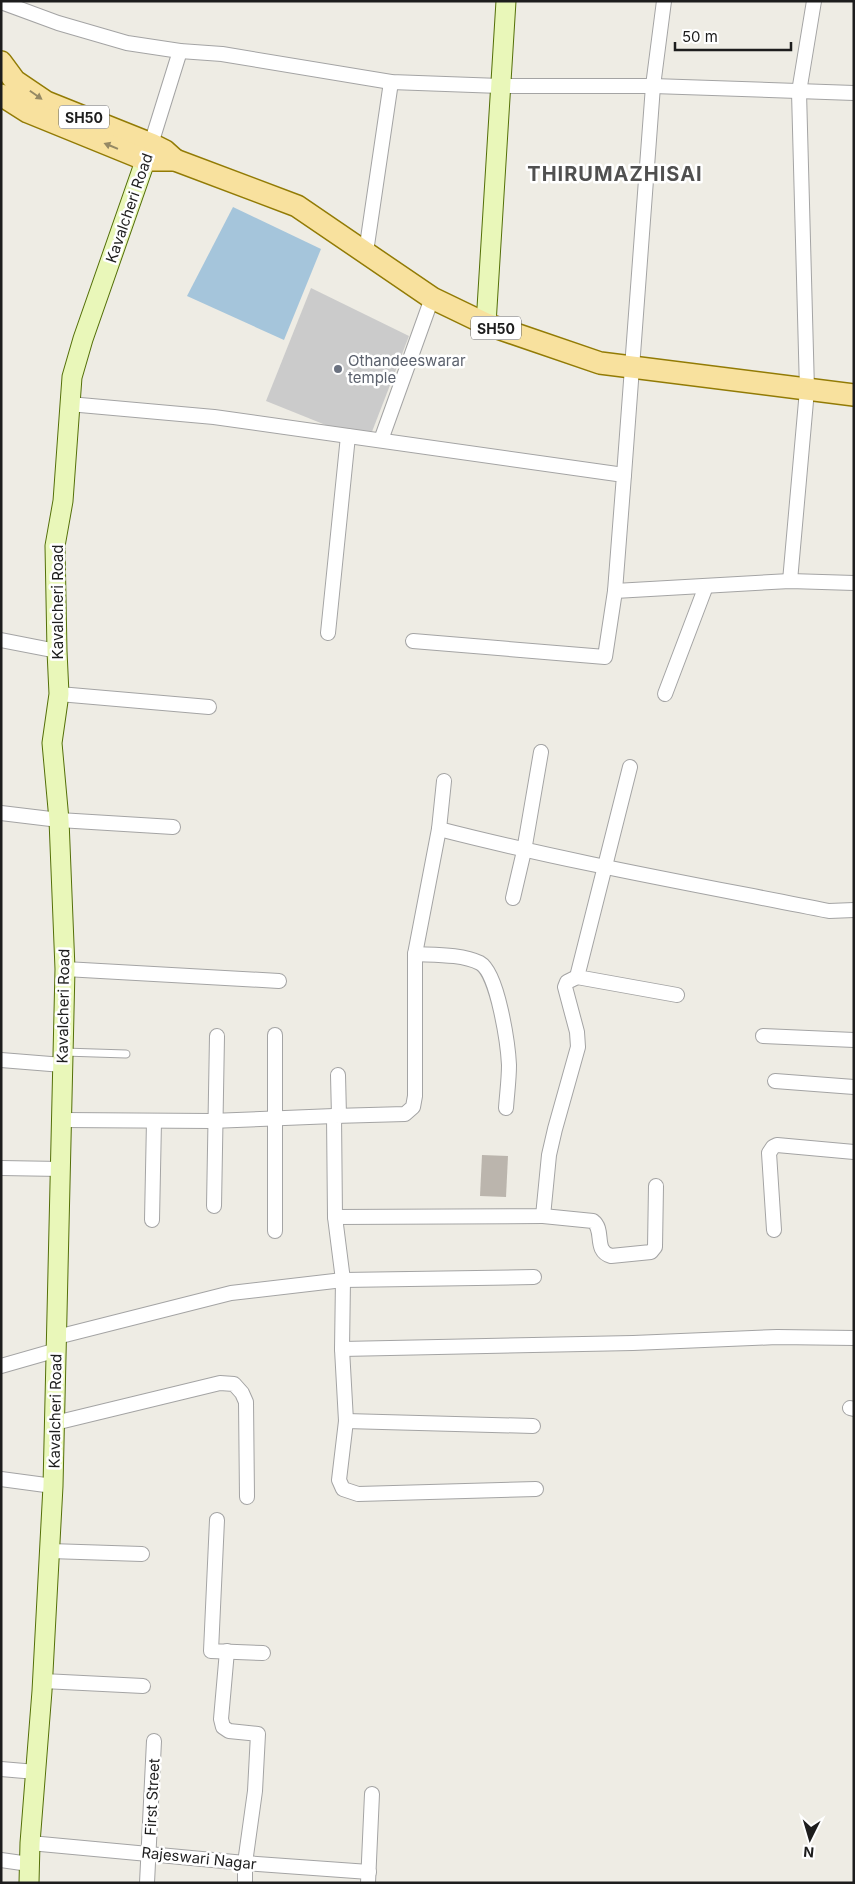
<svg xmlns="http://www.w3.org/2000/svg" width="855" height="1884" font-family="Inter,sans-serif">
<style>
.religious{fill:#cbcbcb}
.water{fill:#a5c5db}
.building{fill:#bbb5ad}
.lines{fill:none;stroke-linecap:round;stroke-linejoin:round}
.lane-casing{stroke:#a4a4a4;stroke-width:9}
.street-casing{stroke:#a4a4a4;stroke-width:16}
.secondary-casing{stroke:#547008;stroke-width:21}
.primary-casing{stroke:#927b05;stroke-width:24}
.lane{stroke:#fff;stroke-width:7}
.street{stroke:#fff;stroke-width:14}
.secondary{stroke:#e9f7b9;stroke-width:19}
.primary{stroke:#f8e19e;stroke-width:21}
.oneway{fill:#958964}
.worship-dot{fill:#6b7280;stroke:#fff;stroke-width:2}
.labels{text-anchor:middle;dominant-baseline:central;stroke-width:5;stroke-linejoin:round;paint-order:stroke}
.shield{fill:#fff;stroke:#616161;stroke-width:1}
.shield-label{font-size:14px;font-weight:bold;fill:#1d1d1d}
.street-label{font-size:15px;fill:#1d1d1d;stroke:#fff}
.worship-label{font-size:15px;fill:#5b616d;stroke:#fff;text-anchor:start}
.district-label{font-size:20px;font-weight:bold;letter-spacing:1px;fill:#505050;stroke:#fff}
</style>
<rect width="100%" height="100%" fill="#eeece4"/>
<!-- religious -->
<path class="religious" d="M311 288 409 336 368 442 266 401Z"/>
<!-- water -->
<path class="water" d="M233 207 321 249 284 340 187 296Z"/>
<!-- building -->
<path class="building" d="M482 1155 508 1156 506 1197 480 1196Z"/>
<g class="lines">
<defs>
<path id="lane" d="M64 1052 126 1054"/>
<g id="street">
<path d="M1 2 58 23 127 43 180 51 222 54 391 82 500 86H653L854 93"/>
<path d="M151 144 180 51"/>
<path d="M366 252 391 82"/>
<path d="M69 404 214 417 624 475 615 591"/>
<path d="M381 440 432 298"/>
<path d="M624 475 653 86 664 1"/>
<path d="M790 581 807 390 799 92 814 1"/>
<path d="M328 633 348 436"/>
<path d="M1 640 57 651"/>
<path d="M413 641 605 657 615 591 790 581 854 583"/>
<path d="M59 694 209 707"/>
<path d="M665 694 706 586"/>
<path d="M630 767 577 977 677 995"/>
<path d="M444 781 439 829 415 954V1096L413 1107 405 1114 334 1116 335 1217 343 1280 342 1349 346 1421 339 1480 343 1489 358 1494 536 1489"/>
<path d="M1 813 59 820 173 827"/>
<path d="M439 829C568 862 698 885 829 911L854 910"/>
<path d="M513 898 524 851 541 752"/>
<path d="M415 954C435 955 462 954 480 963 498 973 508 1045 509 1065 509 1079 507 1094 506 1108"/>
<path d="M65 969 279 981"/>
<path d="M763 1036 854 1040"/>
<path d="M1 1060 63 1065"/>
<path d="M338 1075 339 1116"/>
<path d="M775 1081 854 1087"/>
<path d="M62 1120 211 1121 334 1116"/>
<path d="M1 1168 61 1169"/>
<path d="M214 1206 217 1036"/>
<path d="M543 1216 593 1221C605 1230 593 1251 611 1256L651 1252 655 1247 656 1186"/>
<path d="M335 1217 543 1216 549 1155 555 1129 578 1047 577 1032 565 987 567 982 577 977"/>
<path d="M152 1220 154 1121"/>
<path d="M774 1230 769 1153 773 1147 777 1145 854 1152"/>
<path d="M275 1231V1035"/>
<path d="M57 1337 231 1293 343 1280 534 1277"/>
<path d="M342 1349 633 1343 777 1337 854 1338"/>
<path d="M1 1366 57 1350"/>
<path d="M850 1408 854 1409"/>
<path d="M346 1421 533 1426"/>
<path d="M55 1423 220 1383 234 1384 242 1393 246 1402 247 1497"/>
<path d="M1 1479 53 1486"/>
<path d="M217 1520 211 1651 263 1653"/>
<path d="M50 1551 142 1554"/>
<path d="M227 1651 221 1719 223 1727 229 1731 258 1734 255 1791 245 1863V1883"/>
<path d="M43 1681 143 1686"/>
<path d="M1 1769 36 1772"/>
<path d="M30 1843 245 1863 369 1872"/>
<path d="M1 1860 29 1864"/>
<path d="M147 1883 154 1741"/>
<path d="M368 1883 372 1794"/>
</g>
<g id="secondary">
<path d="M486 324 506 1"/>
<path d="M29 1883 30 1843 42 1691 53 1486 65 969 59 820 52 743 59 694 57 651 55 546 63 501 72 377 83 339 150 147"/>
</g>
<g id="primary">
<path d="M1 62 15 81 46 102 151 144 165 151 175 160"/>
<path d="M1 95 28 112 146 160H175L297 206 432 298 486 324 600 363 854 395"/>
</g>
</defs>
<!-- lane casing -->
<use href="#lane" class="lane-casing"/>
<!-- street casing -->
<use href="#street" class="street-casing"/>
<!-- secondary casing -->
<use href="#secondary" class="secondary-casing"/>
<!-- primary casing -->
<use href="#primary" class="primary-casing"/>
<!-- lane -->
<use href="#lane" class="lane"/>
<!-- street -->
<use href="#street" class="street"/>
<!-- secondary -->
<use href="#secondary" class="secondary"/>
<!-- primary -->
<use href="#primary" class="primary"/>
</g>
<!-- one-way arrows -->
<defs><path id="oneway-solid" d="M-6-.8H1V-3.2L6.5 0L1 3.2V.8H-6Z" transform="scale(1.25)"/></defs>
<g class="oneway">
<use href="#oneway-solid" transform="translate(36 95) rotate(35)"/>
<use href="#oneway-solid" transform="translate(111 146) rotate(-158)"/>
</g>
<!-- markers -->
<circle class="worship-dot" cx="338" cy="369" r="5"/>
<g class="labels">
<!-- shield labels -->
<g class="shield">
<rect x="59" y="105.5" width="50" height="23" rx="4"/>
<rect x="471" y="316.5" width="50" height="23" rx="4"/>
</g>
<g class="shield-label">
<text x="84" y="117">SH50</text>
<text x="496" y="328">SH50</text>
</g>
<!-- street labels -->
<g class="street-label">
<text transform="translate(129 208) rotate(-71)">Kavalcheri Road</text>
<text transform="translate(57 602) rotate(-90)">Kavalcheri Road</text>
<text transform="translate(63 1006) rotate(-89)">Kavalcheri Road</text>
<text transform="translate(55 1411) rotate(-89)">Kavalcheri Road</text>
<text transform="translate(152 1797) rotate(-87)">First Street</text>
<text transform="translate(199 1858) rotate(6)">Rajeswari Nagar</text>
</g>
<!-- worship labels -->
<g class="worship-label">
<text x="348" y="360">Othandeeswarar<tspan x="348" dy="17">temple</tspan></text>
</g>
<!-- district labels -->
<g class="district-label">
<text x="615" y="174">THIRUMAZHISAI</text>
</g>
</g>
<!-- border -->
<rect width="855" height="1884" fill="none" stroke="#1d1d1d" stroke-width="5"/>
<!-- north arrow -->
<g transform="translate(810 1839) rotate(185)" stroke="#ffffff" stroke-width="4" paint-order="stroke">
<path d="M0-4L9 19L0 12L-9 19Z" fill="#1d1d1d"/>
<text y="-8" font-size="14" font-weight="bold" text-anchor="middle" fill="#1d1d1d">N</text>
</g>
<!-- scale -->
<path d="M675 42v8h116v-8" fill="none" stroke="#1d1d1d" stroke-width="2.5"/>
<text x="682" y="42" font-size="15" fill="#1d1d1d" stroke="#ffffff" stroke-width="4" paint-order="stroke">50 m</text>
</svg>
